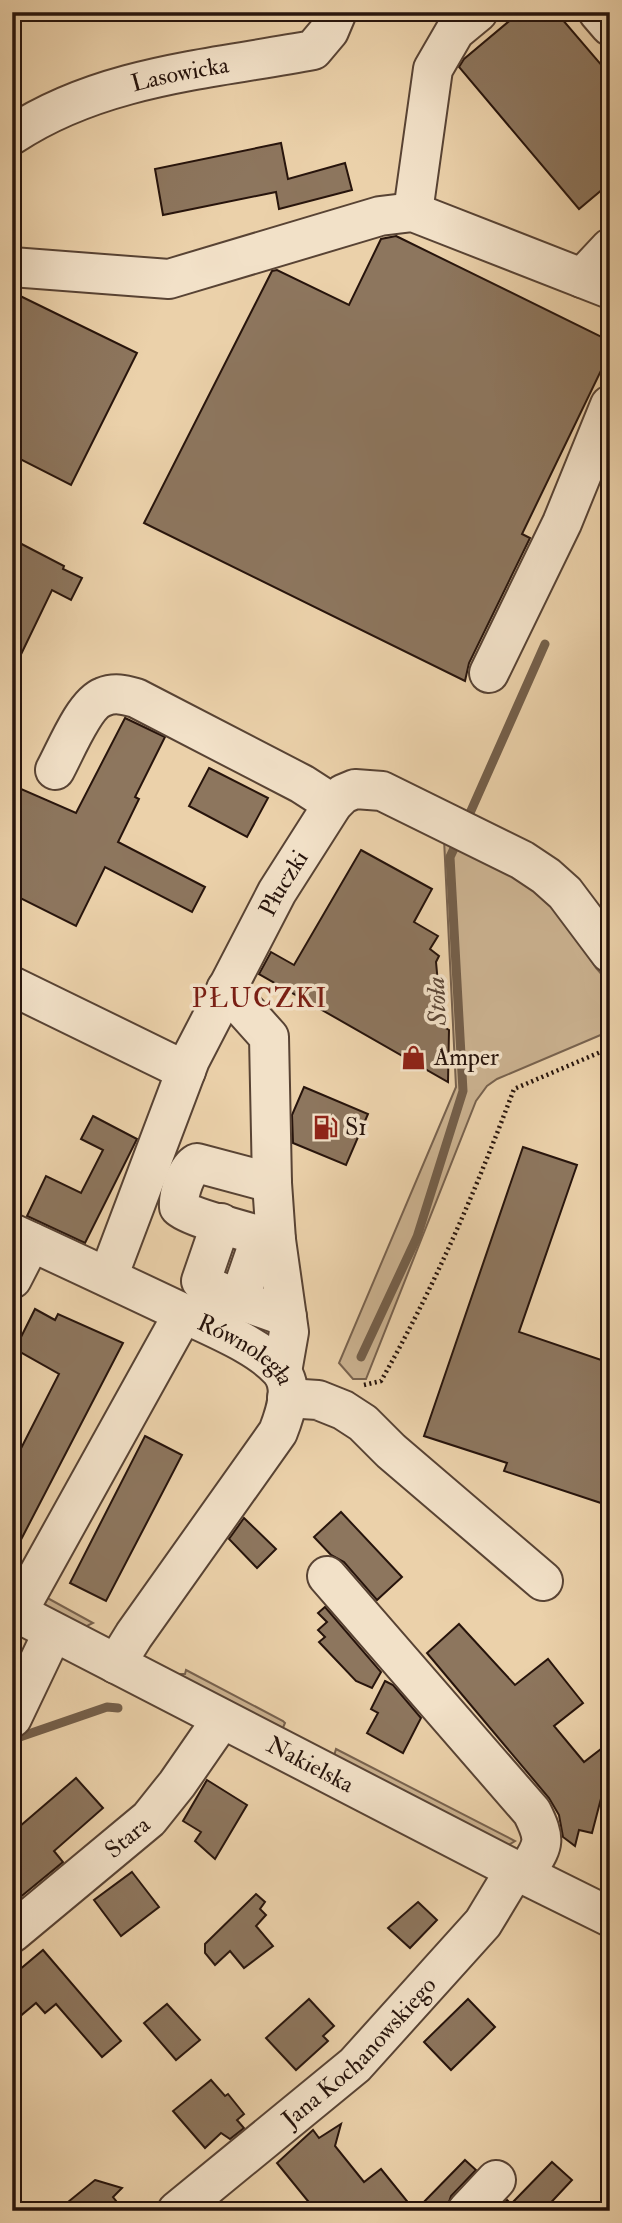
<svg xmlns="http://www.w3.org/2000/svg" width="622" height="2223" font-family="'IM FELL Double Pica',serif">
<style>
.green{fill:#cab18f;stroke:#78624e;stroke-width:2}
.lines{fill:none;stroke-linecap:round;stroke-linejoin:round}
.stream{stroke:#745f4a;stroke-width:9}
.building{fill:#8d765e;stroke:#27140c;stroke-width:2}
.minor-casing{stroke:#584334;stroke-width:42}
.path{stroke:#27140c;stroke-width:4.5;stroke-dasharray:2 3.5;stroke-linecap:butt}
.minor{stroke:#f2e1c8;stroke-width:38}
.labels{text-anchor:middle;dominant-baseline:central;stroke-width:7;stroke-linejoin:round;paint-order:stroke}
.street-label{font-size:24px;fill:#27140c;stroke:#f2e1c8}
.poi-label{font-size:24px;fill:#27140c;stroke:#f2e1c8;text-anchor:start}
.neighbourhood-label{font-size:26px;letter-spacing:2px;fill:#7a1f14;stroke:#f2e1c8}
.water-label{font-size:26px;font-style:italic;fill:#5b4636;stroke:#f2e1c8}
</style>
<rect width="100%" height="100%" fill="#ebd1aa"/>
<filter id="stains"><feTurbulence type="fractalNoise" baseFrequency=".00286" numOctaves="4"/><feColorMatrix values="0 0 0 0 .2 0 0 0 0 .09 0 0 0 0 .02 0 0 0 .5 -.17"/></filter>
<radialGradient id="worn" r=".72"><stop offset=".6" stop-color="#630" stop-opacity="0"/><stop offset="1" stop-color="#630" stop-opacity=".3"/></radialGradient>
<!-- green -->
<g class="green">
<path d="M444 839 546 891 596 968 610 984V1031L497 1079 487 1086 476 1101 366 1379H353L339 1363 456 1087Z"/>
<path d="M42 1595 93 1623 85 1627 37 1602Z"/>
<path d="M186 1670 283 1721 285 1723 282 1730 177 1674H185Z"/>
<path d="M336 1749 515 1841 507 1846 334 1756Z"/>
</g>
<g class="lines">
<!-- stream -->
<g class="stream">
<path d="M466 822 545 644"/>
<path d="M361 1357 417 1237 463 1091 450 857 459 838"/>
<path d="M14 1739 107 1707 118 1708"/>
</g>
</g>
<!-- building -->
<g class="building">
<path d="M520 12H556L610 75V183L579 209 459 67 464 59Z"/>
<path d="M281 143 288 179 345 163 352 190 279 209 276 192 163 215 155 169Z"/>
<path d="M396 236 610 341V352L522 534 530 538 469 663 465 681 144 523 272 271 277 270 349 305 381 239Z"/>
<path d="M12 292 137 353 71 485 12 455Z"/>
<path d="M12 539 64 566 63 569 82 578 71 600 52 590 12 673Z"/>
<path d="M125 718 165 737 135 797 139 799 118 842 205 887 192 912 105 867 76 926 12 894V785L76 813Z"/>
<path d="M209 768 268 798 247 837 189 806Z"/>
<path d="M361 850 432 889 414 922 438 936 430 949 439 956 436 962 442 1026 449 1030 448 1082 259 974 271 952 294 965Z"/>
<path d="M304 1087 368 1114 346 1165 293 1143 292 1115Z"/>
<path d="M93 1116 137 1139 85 1243 27 1216 46 1176 81 1193 103 1150 81 1139Z"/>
<path d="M523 1147 577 1165 519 1332 610 1363V1506L504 1471 507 1463 424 1436Z"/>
<path d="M35 1309 55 1320 58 1314 123 1343 12 1557V1466L59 1374 15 1349Z"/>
<path d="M145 1436 182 1455 106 1601 70 1583Z"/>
<path d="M341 1512 402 1577 377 1600 344 1562 331 1555 314 1537Z"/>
<path d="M244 1518 276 1549 257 1568 229 1539Z"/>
<path d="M325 1607 381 1672 372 1688 356 1681 319 1642 325 1637 318 1630 327 1622 318 1613Z"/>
<path d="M459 1624 515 1685 548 1659 583 1703 554 1726 584 1762 610 1742V1764L592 1833 579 1830 575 1846 563 1837 559 1815 549 1798 427 1653Z"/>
<path d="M385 1681 393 1685 421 1718 403 1753 367 1733 378 1713 371 1709Z"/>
<path d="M76 1778 103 1808 54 1851 63 1862 12 1904V1833Z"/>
<path d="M207 1780 247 1805 215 1859 195 1841 201 1832 183 1821Z"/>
<path d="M132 1872 159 1907 121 1936 94 1900Z"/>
<path d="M256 1894 265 1902 260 1909 266 1915 256 1926 273 1946 244 1968 230 1951 215 1965 205 1953V1944Z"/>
<path d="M418 1902 437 1920 410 1948 388 1928Z"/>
<path d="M43 1950 121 2041 102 2057 56 2004 45 2013 36 2003 12 2023V1976Z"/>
<path d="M309 1999 334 2026 323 2036 328 2041 296 2070 266 2038Z"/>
<path d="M468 1999 495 2027 451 2070 424 2042Z"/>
<path d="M167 2004 200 2040 176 2060 144 2023Z"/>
<path d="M211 2080 225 2096 228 2094 244 2114 237 2120 244 2128 230 2139 221 2133 205 2148 173 2111Z"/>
<path d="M341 2124 335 2146 364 2182 381 2169 415 2211H316L277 2163 313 2130 319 2138Z"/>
<path d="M465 2160 476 2170 451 2196 446 2211H415Z"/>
<path d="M552 2162 572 2180 543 2211H497L507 2200 511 2204Z"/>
<path d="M95 2180 122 2188 113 2197 124 2211H57Z"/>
</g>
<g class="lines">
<defs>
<g id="minor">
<path d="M598 12 610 26"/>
<path id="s1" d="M12 135C101 76 211 69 313 50L329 31 337 12"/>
<path d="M413 212 433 69 455 31 478 12"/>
<path d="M12 267 169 279 380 216 413 212 610 289"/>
<path d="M582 278 610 248"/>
<path d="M489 673 562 523 610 405"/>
<path d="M55 770C65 752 84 704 103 697 115 692 125 695 136 698L302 784 333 804"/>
<path d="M12 986 186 1071"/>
<path d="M226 989 269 1037 272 1183 276 1240 289 1332 282 1372"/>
<path d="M272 1183 197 1163C186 1169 178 1194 179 1207 189 1218 257 1234 276 1240"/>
<path d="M221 1223 201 1281 207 1286 239 1300"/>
<path id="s2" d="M12 1233C69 1259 126 1286 183 1313 213 1328 258 1345 280 1370 295 1387 285 1414 278 1432L134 1635 116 1664"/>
<path d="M261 1236 239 1300 287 1317"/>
<path id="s3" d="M108 1277 190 1060 277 892 333 804 343 794 355 789 382 791 522 860 546 876 565 893 610 953"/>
<path d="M12 1279 31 1242"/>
<path d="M287 1398 318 1400 343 1410 363 1423 391 1451 543 1581"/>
<path d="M327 1576 532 1812C548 1844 542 1845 525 1875"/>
<path id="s4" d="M12 1610 515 1870 610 1917"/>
<path d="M17 1613 183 1314"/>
<path d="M12 1718 53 1632"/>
<path id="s5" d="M12 1933 149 1819 177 1784 222 1719"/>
<path id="s6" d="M177 2211 355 2065 483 1923 515 1870"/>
<path d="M467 2211 496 2180"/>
</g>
</defs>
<!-- minor casing -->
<use href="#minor" class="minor-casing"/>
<!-- path -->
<path class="path" d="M364 1385 381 1381C434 1288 476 1190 514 1089L610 1048"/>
<!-- minor -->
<use href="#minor" class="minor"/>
</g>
<!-- icons -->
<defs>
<symbol id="shop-bare" viewBox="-9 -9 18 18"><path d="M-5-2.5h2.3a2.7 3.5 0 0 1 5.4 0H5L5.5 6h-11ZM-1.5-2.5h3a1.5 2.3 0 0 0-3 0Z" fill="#8f2418" stroke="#f2e1c8" stroke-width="2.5" paint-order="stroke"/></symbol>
<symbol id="fuel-bare" viewBox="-9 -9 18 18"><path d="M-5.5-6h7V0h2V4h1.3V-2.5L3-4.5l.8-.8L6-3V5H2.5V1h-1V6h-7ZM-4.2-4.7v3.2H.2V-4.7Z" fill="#8f2418" stroke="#f2e1c8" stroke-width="2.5" paint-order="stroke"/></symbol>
</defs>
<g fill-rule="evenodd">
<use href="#shop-bare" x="396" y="1040" width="35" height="35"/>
<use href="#fuel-bare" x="308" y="1110" width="35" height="35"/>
</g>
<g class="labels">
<!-- street labels -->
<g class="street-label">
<text stroke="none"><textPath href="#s1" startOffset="180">Lasowicka</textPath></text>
<text stroke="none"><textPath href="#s3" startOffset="432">Płuczki</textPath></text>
<text stroke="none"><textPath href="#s2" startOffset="262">Równoległa</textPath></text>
<text stroke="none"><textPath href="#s4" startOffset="336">Nakielska</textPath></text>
<text stroke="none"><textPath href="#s5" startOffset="150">Stara</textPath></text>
<text stroke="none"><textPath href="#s6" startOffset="242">Jana Kochanowskiego</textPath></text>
</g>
<!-- poi labels -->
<g class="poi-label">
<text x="434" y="1057">Amper</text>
<text x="345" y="1127">S1</text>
</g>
<!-- neighbourhood labels -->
<g class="neighbourhood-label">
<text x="260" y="999">PŁUCZKI</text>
</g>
<!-- water labels -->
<g class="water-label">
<text transform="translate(437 1001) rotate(-93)">Stoła</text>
</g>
</g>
<!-- margin -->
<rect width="622" height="2223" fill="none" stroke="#ebd1aa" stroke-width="42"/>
<rect x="14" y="14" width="594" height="2195" fill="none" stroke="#27140c" stroke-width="3.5"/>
<rect x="21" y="21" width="580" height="2181" fill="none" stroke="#27140c" stroke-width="2"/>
<rect width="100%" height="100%" filter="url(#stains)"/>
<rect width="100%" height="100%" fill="url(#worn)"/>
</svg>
